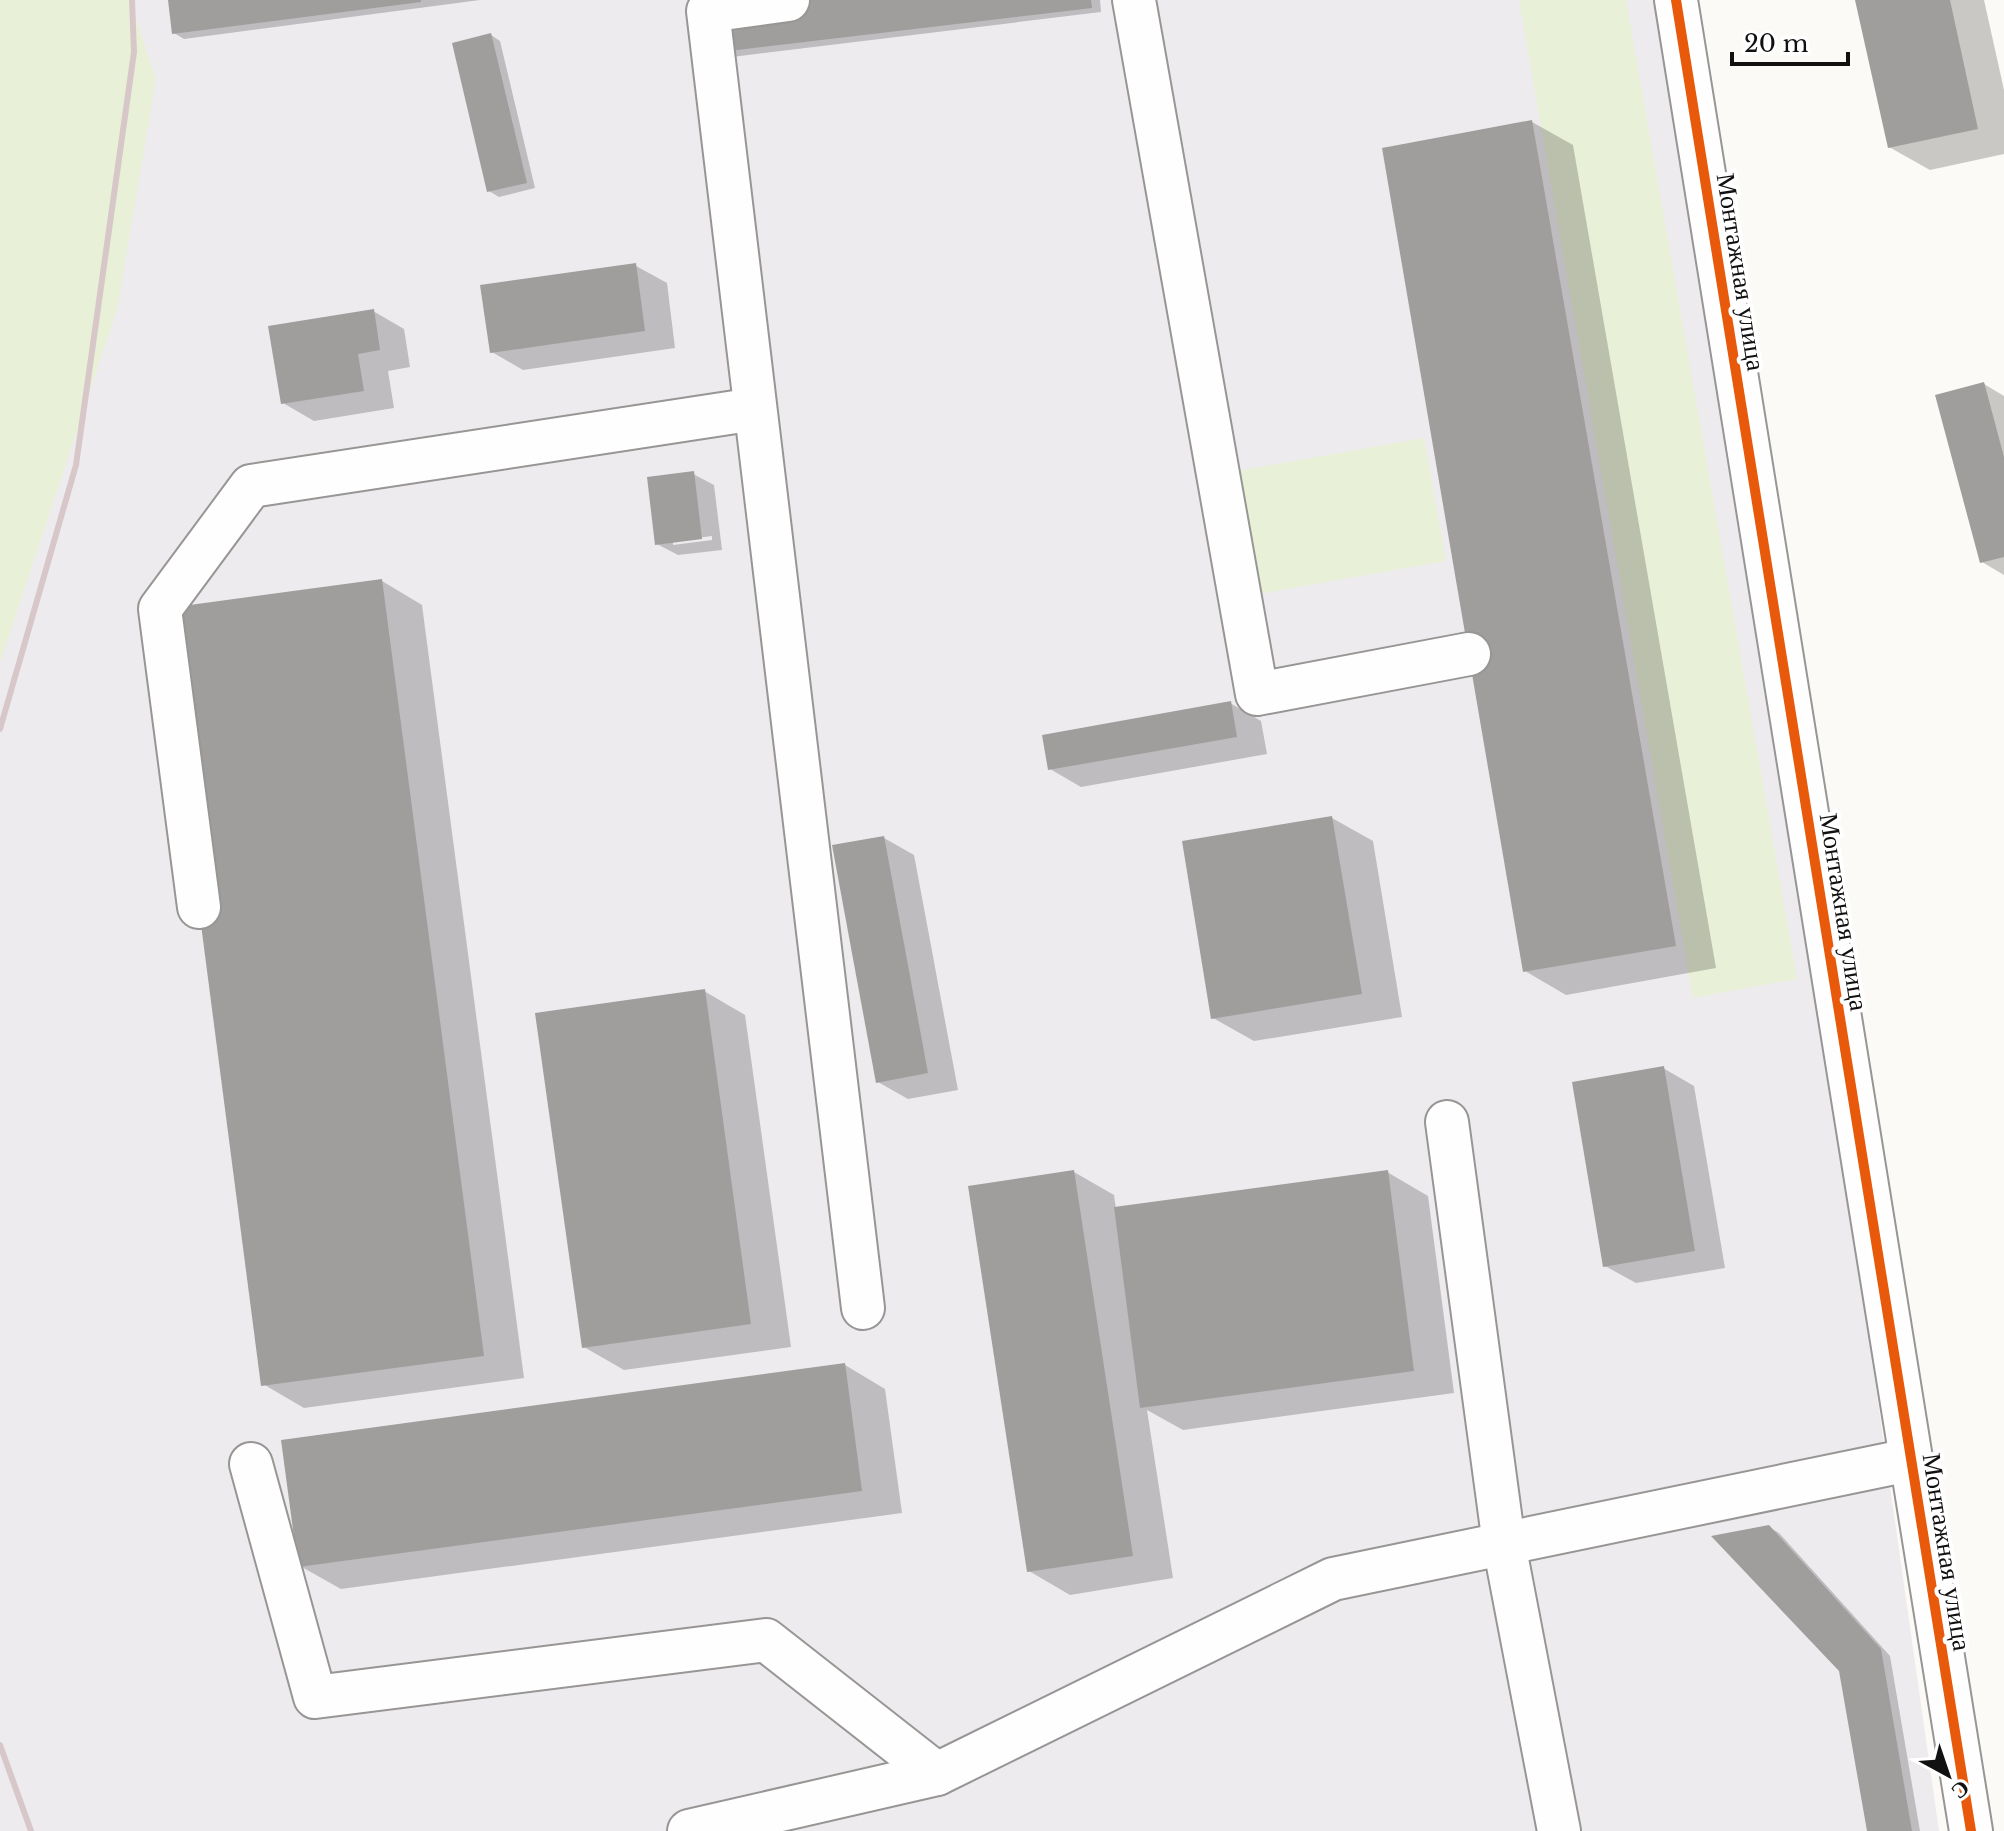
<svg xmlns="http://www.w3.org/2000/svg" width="2004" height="1831" font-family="'Libre Baskerville',serif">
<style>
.industrial{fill:#eeebee}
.green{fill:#e9f0d8}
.shadow{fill:#0003;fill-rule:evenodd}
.building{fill:#a09e9c}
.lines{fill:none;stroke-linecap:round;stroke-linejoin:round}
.minor-casing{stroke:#979695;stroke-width:46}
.minor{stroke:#fffefe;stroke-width:42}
.rail{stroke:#d7c7c9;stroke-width:6}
.cycleway-casing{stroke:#fff;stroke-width:15}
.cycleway{stroke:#e8590c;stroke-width:10}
.labels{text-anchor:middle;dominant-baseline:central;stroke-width:8;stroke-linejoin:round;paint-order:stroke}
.street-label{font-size:26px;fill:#111;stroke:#fff}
</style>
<rect width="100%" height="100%" fill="#fcfaf7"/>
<!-- industrial -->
<path class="industrial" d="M0 0H1679L1939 1831H0Z"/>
<!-- green -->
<g class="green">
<path d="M0 0H130L156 79 117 310 0 663Z"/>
<path d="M1519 0H1626L1797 979 1693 998Z"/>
<path d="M1424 438 1446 561 1253 595 1231 472Z"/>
</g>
<!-- shadow -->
<g class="shadow">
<path d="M170 0H480L184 39 174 33Z"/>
<path d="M817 0H1100L1101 12 724 58 710 13Z"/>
<path d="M1857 0H1984L2004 90V154L1930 170 1889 147Z"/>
<path d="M491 35 500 41 535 188 499 197 489 191Z"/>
<path d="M1532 122 1573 145 1716 968 1566 995 1525 971Z"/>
<path d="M636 266 667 283 675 348 523 370 492 352Z"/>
<path d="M373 311 404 329 410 367 388 371 394 408 314 421 283 403Z"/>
<path d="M1984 384 2004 396V575L1982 562Z"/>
<path d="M693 474 714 485 722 550 678 555 657 544ZM712 536V540L673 545V541Z"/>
<path d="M382 581 422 605 524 1378 304 1408 263 1384Z"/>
<path d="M1230 703 1261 721 1267 754 1081 787 1050 769Z"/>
<path d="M1332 818 1373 841 1402 1017 1254 1041 1213 1018Z"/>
<path d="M884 838 914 855 958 1090 908 1099 878 1082Z"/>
<path d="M704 991 745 1015 791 1347 624 1370 584 1347Z"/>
<path d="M1663 1068 1694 1086 1725 1268 1636 1283 1605 1266Z"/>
<path d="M1074 1172 1114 1195 1116 1209 1387 1172 1428 1196 1454 1393 1183 1430 1147 1410 1173 1578 1070 1595 1029 1571Z"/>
<path d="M845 1365 885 1389 902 1513 341 1589 300 1566Z"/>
<path d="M1769 1527 1779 1533 1890 1656 1920 1831H1869L1841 1670Z"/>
</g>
<!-- building -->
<g class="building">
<path d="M168 0H421V2L172 34Z"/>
<path d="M800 0H1091L1092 8 712 53 708 11Z"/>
<path d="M1855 0H1950L1978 129 1888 148Z"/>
<path d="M491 33 527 183 487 192 452 43Z"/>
<path d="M1532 120 1676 946 1523 972 1382 148Z"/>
<path d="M636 263 645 331 490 353 480 285Z"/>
<path d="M374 309 380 350 358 354 364 391 281 404 268 326Z"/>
<path d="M1984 382 2004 457V557L1980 563 1935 395Z"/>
<path d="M694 471 702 539 655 545 647 477Z"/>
<path d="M382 579 484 1356 261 1386 160 609Z"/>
<path d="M1231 701 1237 737 1048 770 1042 735Z"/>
<path d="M1332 816 1362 994 1211 1019 1182 841Z"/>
<path d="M884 836 928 1073 876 1083 832 845Z"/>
<path d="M705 989 751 1324 582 1348 535 1013Z"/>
<path d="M1664 1066 1695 1251 1603 1267 1572 1082Z"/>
<path d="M1074 1170 1133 1556 1027 1572 968 1186Z"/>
<path d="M1388 1170 1414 1371 1140 1408 1114 1207Z"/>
<path d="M845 1363 862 1491 298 1567 281 1440Z"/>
<path d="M1769 1525 1881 1649 1912 1831H1867L1839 1671 1711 1536Z"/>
</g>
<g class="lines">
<defs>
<g id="minor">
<path d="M788 0 708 11 863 1308"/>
<path d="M1134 0 1257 694 1469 654"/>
<path d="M1676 0 1971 1831"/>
<path d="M199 907 160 609 251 486 755 409"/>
<path d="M1447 1122 1504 1544 1559 1831"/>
<path d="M251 1464 315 1697 766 1640 937 1774"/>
<path d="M689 1831 937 1774 1333 1579 1909 1460"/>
</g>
</defs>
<!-- minor casing -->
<use href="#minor" class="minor-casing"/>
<!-- minor -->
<use href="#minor" class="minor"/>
<!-- rail -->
<g class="rail">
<path d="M0 729 76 465 134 52 132 0"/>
<path d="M0 1745 31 1831"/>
</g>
<defs>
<path id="cycleway" d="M1676 0 1971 1831"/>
</defs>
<!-- cycleway casing -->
<use href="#cycleway" class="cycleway-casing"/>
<!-- cycleway -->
<use href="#cycleway" class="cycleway"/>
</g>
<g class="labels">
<!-- street labels -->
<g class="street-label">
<text transform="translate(1741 272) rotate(81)">Монтажная улица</text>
<text transform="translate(1844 912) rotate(81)">Монтажная улица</text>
<text transform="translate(1947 1552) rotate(81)">Монтажная улица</text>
</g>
</g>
<!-- north arrow -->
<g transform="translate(1948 1775) rotate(140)" stroke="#ffffff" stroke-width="6" paint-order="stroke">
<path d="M0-6L14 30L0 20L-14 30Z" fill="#111111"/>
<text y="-12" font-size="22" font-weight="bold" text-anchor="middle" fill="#111111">С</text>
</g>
<!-- scale -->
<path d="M1732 52v12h116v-12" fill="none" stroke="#111111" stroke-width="4"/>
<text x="1744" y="52" font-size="24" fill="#111111" stroke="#ffffff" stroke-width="6" paint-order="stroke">20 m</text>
</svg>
